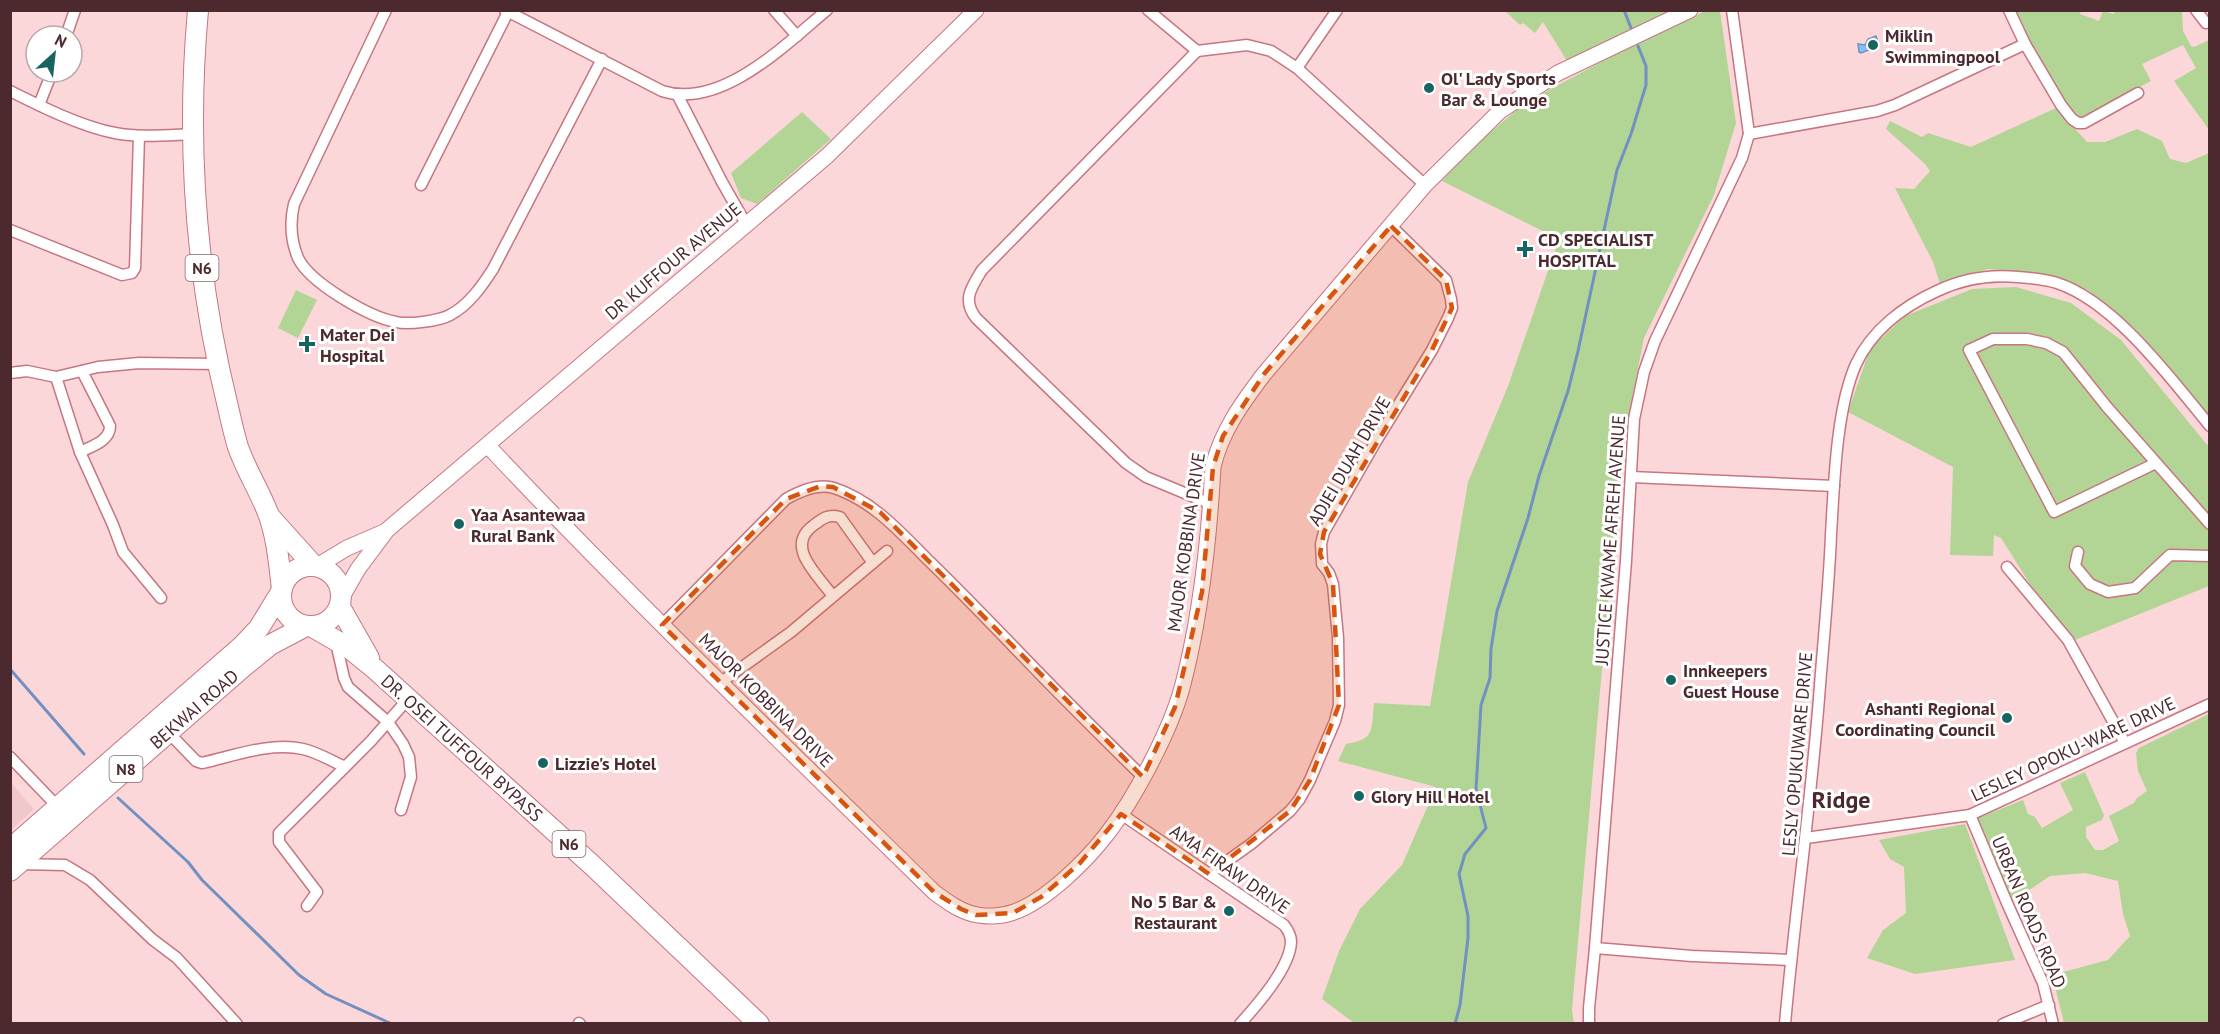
<svg xmlns="http://www.w3.org/2000/svg" width="2220" height="1034" font-family="'PT Sans',sans-serif">
<style>
.built{fill:#f0c8cc}
.green{fill:#b2d596}
.water{fill:#83befe;stroke:#7291c0;stroke-width:1.5}
.lines{fill:none;stroke-linecap:round;stroke-linejoin:round}
.stream{stroke:#7291c0;stroke-width:3}
.street-casing{stroke:#c67681;stroke-width:13}
.secondary-casing{stroke:#c67681;stroke-width:17}
.highway-casing{stroke:#c67681;stroke-width:22}
.street{stroke:#fff;stroke-width:10}
.secondary{stroke:#fff;stroke-width:15}
.highway{stroke:#fff;stroke-width:20}
.marked{fill:#d8540f;fill-opacity:0.2;stroke:#d8540f;stroke-width:4.5;stroke-dasharray:12 8;stroke-linejoin:round}
.poi-dot{fill:#176562;stroke:#fff;stroke-width:2}
.labels{text-anchor:middle;dominant-baseline:central;stroke-width:6;stroke-linejoin:round;paint-order:stroke}
.shield{fill:#fff;stroke:#81696d;stroke-width:1.5}
.shield-label{font-size:16px;font-weight:bold;fill:#4b292e}
.poi-label{font-size:18px;font-weight:bold;fill:#4b292e;stroke:#fff;text-anchor:start}
.street-label{font-size:18px;fill:#4b292e;stroke:#fff}
.district-label{font-size:24px;font-weight:bold;fill:#4b292e;stroke:#fff}
</style>
<rect width="100%" height="100%" fill="#fbd7da"/>
<!-- built -->
<path class="built" d="M11 783 34 809 11 830H10Z"/>
<!-- green -->
<g class="green">
<path d="M2117 10 2182 11 2183 31 2191 46 2194 47 2209 40V130L2174 81 2196 68 2183 45 2142 64 2151 81 2078 120 2062 99 2012 11H2081L2080 14 2099 21 2103 11 2113 14Z"/>
<path d="M1505 11H1671L1567 61 1543 22 1535 33 1523 23 1520 25Z"/>
<path d="M1705 11H1720L1736 123 1714 195 1644 338 1621 453 1572 1010 1574 1023H1354L1322 999 1339 951 1360 909 1402 865 1436 787 1338 761 1346 744C1376 739 1371 730 1374 703L1430 706 1468 482 1508 386 1559 239 1442 181 1474 146 1525 103 1601 62Z"/>
<path d="M2056 108 2087 142H2105L2137 129 2162 141 2170 159 2186 163 2209 153V421L2121 319 2088 290 2045 274 1988 269 1940 284 1933 262 1895 188 1914 189 1930 171 1924 163 1886 129 1890 121 1922 137 1928 133 1971 147Z"/>
<path d="M802 112 831 139 757 204 741 198 731 173Z"/>
<path d="M2016 287 2071 303 2121 340 2209 447V586L2075 640 2033 589 2001 538 1994 535 1993 556 1950 555 1953 467 1848 412 1870 349 1905 316 1972 289Z"/>
<path d="M296 290 317 300 298 338 278 328Z"/>
<path d="M2209 714V1023H2064L2052 975 2108 960 2130 936 2123 914 2118 881 2085 873 2050 876 2013 901 1978 818 2023 800 2028 814 2035 817 2042 828 2073 810 2060 783 2085 772 2104 815 2102 820 2086 827V837L2095 850H2103L2119 841 2109 816 2134 803 2137 798 2147 791 2138 771 2136 753 2139 748Z"/>
<path d="M1965 824 2015 960 1915 974 1867 958 1883 930 1906 913 1904 867 1890 859 1879 840Z"/>
</g>
<!-- water -->
<path class="water" d="M1876 36 1879 46 1861 53 1859 52 1858 44 1865 45 1868 39Z"/>
<g class="lines">
<!-- stream -->
<g class="stream">
<path d="M1624 10 1631 28"/>
<path d="M10 669 84 754"/>
<path d="M118 798 188 862 202 880 299 975 326 994 392 1024"/>
<path d="M1455 1024 1460 1005 1468 938V916L1459 874 1465 854 1486 828 1476 789 1481 705 1490 678 1491 649 1497 611 1528 518 1539 476 1568 391 1578 351 1617 170 1631 134 1646 85V66L1638 46"/>
</g>
<defs>
<g id="street">
<path d="M386 10 294 204C290 221 291 241 298 258 310 283 369 317 396 322 408 325 439 321 450 315 469 305 482 286 493 269L602 59"/>
<path d="M505 10 662 91C721 110 786 44 827 10"/>
<path d="M774 10 797 36"/>
<path d="M1148 10 1197 51 1247 45 1271 51 1297 68 1425 185"/>
<path d="M2009 10 2025 44 2061 105 2072 119 2078 123H2084L2138 93"/>
<path d="M2196 10 2206 23"/>
<path d="M66 36 75 10"/>
<path d="M1197 51 982 270C971 288 962 300 976 318L1126 463 1146 477 1211 504"/>
<path d="M1297 68 1337 10"/>
<path d="M10 91C40 106 82 127 115 133 141 138 168 135 195 134"/>
<path d="M678 96 722 182 746 224"/>
<path d="M39 105 52 72"/>
<path d="M1749 134 1877 111 1895 105 2025 44"/>
<path d="M421 185 509 10"/>
<path d="M10 230 122 275 132 273 135 268 139 136"/>
<path d="M10 373 27 371 56 377 98 367 139 363 218 364"/>
<path d="M56 377 80 452 113 525 123 552 161 598"/>
<path d="M80 452C92 446 110 441 110 426L82 371"/>
<path d="M2156 463 2054 512 1969 350 1993 339H2027L2046 343 2063 352 2107 407 2210 524"/>
<path d="M1631 477 1834 486"/>
<path d="M2078 552 2075 566 2090 584 2108 592 2135 588 2170 555 2210 556"/>
<path d="M2007 567 2068 640 2125 743"/>
<path d="M832 595C817 574 784 546 814 525 823 518 828 514 840 517L873 563"/>
<path d="M662 625 786 499C800 491 818 483 834 488 873 501 899 531 927 559 956 587 983 615 1011 644 1054 689 1098 733 1143 777"/>
<path d="M337 647 344 678 348 687 388 722 403 744 409 757 411 777 401 810"/>
<path d="M720 683 791 632 887 551"/>
<path d="M168 732 196 761 202 763C234 756 269 742 303 749 317 752 332 761 345 767"/>
<path d="M10 757 58 807"/>
<path d="M1121 814 1284 925C1288 930 1291 935 1291 942 1290 968 1257 1005 1240 1024"/>
<path d="M1970 815 2007 903 2043 983 2053 1024"/>
<path d="M1806 838 1970 815 2210 704"/>
<path d="M19 864 65 865 90 880 152 939 177 958 237 1024"/>
<path d="M1209 874 1251 844 1290 811 1299 800 1310 780 1335 721 1339 705 1338 638 1333 584 1329 573 1322 564 1321 544 1324 532 1375 443 1432 350 1448 318 1452 308 1451 299 1446 280 1391 226"/>
<path d="M307 906 317 892 279 842V833L371 741 408 699"/>
<path d="M1595 948 1692 956 1791 960"/>
<path d="M579 1023 580 1024"/>
<path d="M1589 1024V1008L1595 948 1626 561 1634 419 1644 372 1655 341 1742 158 1749 134 1732 10"/>
<path d="M1785 1024C1795 910 1812 798 1820 685 1824 635 1829 585 1831 535 1834 485 1836 409 1856 364 1872 330 1904 306 1937 291 1964 278 1989 274 2018 277 2031 278 2044 279 2057 283 2115 302 2171 379 2210 426"/>
<path d="M2003 1024 2049 1005"/>
</g>
<g id="secondary">
<path d="M488 446C632 599 784 745 934 892 946 901 962 913 978 915 988 917 1004 916 1014 912 1046 901 1087 860 1107 834 1135 798 1170 731 1182 688 1201 616 1209 541 1213 467 1221 432 1242 403 1264 374L1425 185 1500 111 1558 73 1690 10"/>
<path d="M317 566 347 548 384 532"/>
<path d="M342 597 358 569 387 530 827 156 976 10"/>
</g>
<g id="highway">
<path d="M198 10C186 143 196 278 228 407 231 420 234 434 238 447 246 470 259 490 268 513 277 537 279 564 282 589"/>
<path d="M270 517 314 566"/>
<circle cx="311" cy="596" r="30"/>
<path d="M340 607 369 658"/>
<path d="M311 626 349 648 375 669 592 865 759 1024"/>
<path d="M10 849 242 646 259 628 281 592"/>
<path d="M10 871 243 667 270 645 306 626"/>
</g>
</defs>
<!-- street casing -->
<use href="#street" class="street-casing"/>
<!-- secondary casing -->
<use href="#secondary" class="secondary-casing"/>
<!-- highway casing -->
<use href="#highway" class="highway-casing"/>
<!-- street -->
<use href="#street" class="street"/>
<!-- secondary -->
<use href="#secondary" class="secondary"/>
<!-- highway -->
<use href="#highway" class="highway"/>
</g>
<!-- marked area -->
<path class="marked" d="M1391 226 1446 280 1452 308 1432 350 1324 532 1320 554 1333 584 1339 705 1310 780 1290 811 1209 874 1121 814 1080 863 1041 897 1013 913 976 915 961 909 934 892 662 625 786 499 821 486 833 487 880 512 1143 777 1175 707 1202 592 1213 467 1223 436 1264 374Z"/>
<!-- markers -->
<g class="poi-dot">
<circle cx="1873" cy="45" r="6"/>
<circle cx="1429" cy="88" r="6"/>
<path d="M1522 240h6v6h6v6h-6v6h-6v-6h-6v-6h6z"/>
<path d="M304 335h6v6h6v6h-6v6h-6v-6h-6v-6h6z"/>
<circle cx="459" cy="524" r="6"/>
<circle cx="1671" cy="680" r="6"/>
<circle cx="2007" cy="718" r="6"/>
<circle cx="543" cy="763" r="6"/>
<circle cx="1359" cy="796" r="6"/>
<circle cx="1229" cy="911" r="6"/>
</g>
<g class="labels">
<!-- shield labels -->
<g class="shield">
<rect x="185.5" y="255" width="33" height="26" rx="4.5"/>
<rect x="109.5" y="756" width="33" height="26" rx="4.5"/>
<rect x="552.5" y="831" width="33" height="26" rx="4.5"/>
</g>
<g class="shield-label">
<text x="202" y="268">N6</text>
<text x="126" y="769">N8</text>
<text x="569" y="844">N6</text>
</g>
<!-- poi labels -->
<g class="poi-label">
<text x="1885" y="35">Miklin<tspan x="1885" dy="21">Swimmingpool</tspan></text>
<text x="1441" y="78">Ol' Lady Sports<tspan x="1441" dy="21">Bar &amp; Lounge</tspan></text>
<text x="1538" y="239">CD SPECIALIST<tspan x="1538" dy="21">HOSPITAL</tspan></text>
<text x="320" y="334">Mater Dei<tspan x="320" dy="21">Hospital</tspan></text>
<text x="471" y="514">Yaa Asantewaa<tspan x="471" dy="21">Rural Bank</tspan></text>
<text x="1683" y="670">Innkeepers<tspan x="1683" dy="21">Guest House</tspan></text>
<text x="1995" y="708" text-anchor="end">Ashanti Regional<tspan x="1995" dy="21">Coordinating Council</tspan></text>
<text x="555" y="763">Lizzie's Hotel</text>
<text x="1371" y="796">Glory Hill Hotel</text>
<text x="1217" y="901" text-anchor="end">No 5 Bar &amp;<tspan x="1217" dy="21">Restaurant</tspan></text>
</g>
<!-- street labels -->
<g class="street-label">
<text transform="translate(673 261) rotate(-40)">DR KUFFOUR AVENUE</text>
<text transform="translate(1349 461) rotate(-60)">ADJEI DUAH DRIVE</text>
<text transform="translate(1610 540) rotate(-86)">JUSTICE KWAME AFREH AVENUE</text>
<text transform="translate(1186 542) rotate(-82)">MAJOR KOBBINA DRIVE</text>
<text transform="translate(766 700) rotate(45)">MAJOR KOBBINA DRIVE</text>
<text transform="translate(194 709) rotate(-41)">BEKWAI ROAD</text>
<text transform="translate(462 748) rotate(42)">DR. OSEI TUFFOUR BYPASS</text>
<text transform="translate(2073 749) rotate(-25)">LESLEY OPOKU-WARE DRIVE</text>
<text transform="translate(1797 754) rotate(-85)">LESLY OPUKUWARE DRIVE</text>
<text transform="translate(1230 869) rotate(35)">AMA FIRAW DRIVE</text>
<text transform="translate(2029 912) rotate(67)">URBAN ROADS ROAD</text>
</g>
<!-- district labels -->
<g class="district-label">
<text x="1841" y="799">Ridge</text>
</g>
</g>
<!-- border -->
<rect width="2220" height="1034" fill="none" stroke="#4b292e" stroke-width="24"/>
<!-- north arrow -->
<g transform="translate(54 54) rotate(27)"><circle r="28" fill="#ffffff" stroke="#b7a9ab" stroke-width="1.5"/>
<path d="M0-4.5L10 22L0 15L-10 22Z" fill="#176562"/>
<text y="-9" font-size="16" font-weight="bold" text-anchor="middle" fill="#4b292e">N</text>
</g>
</svg>
